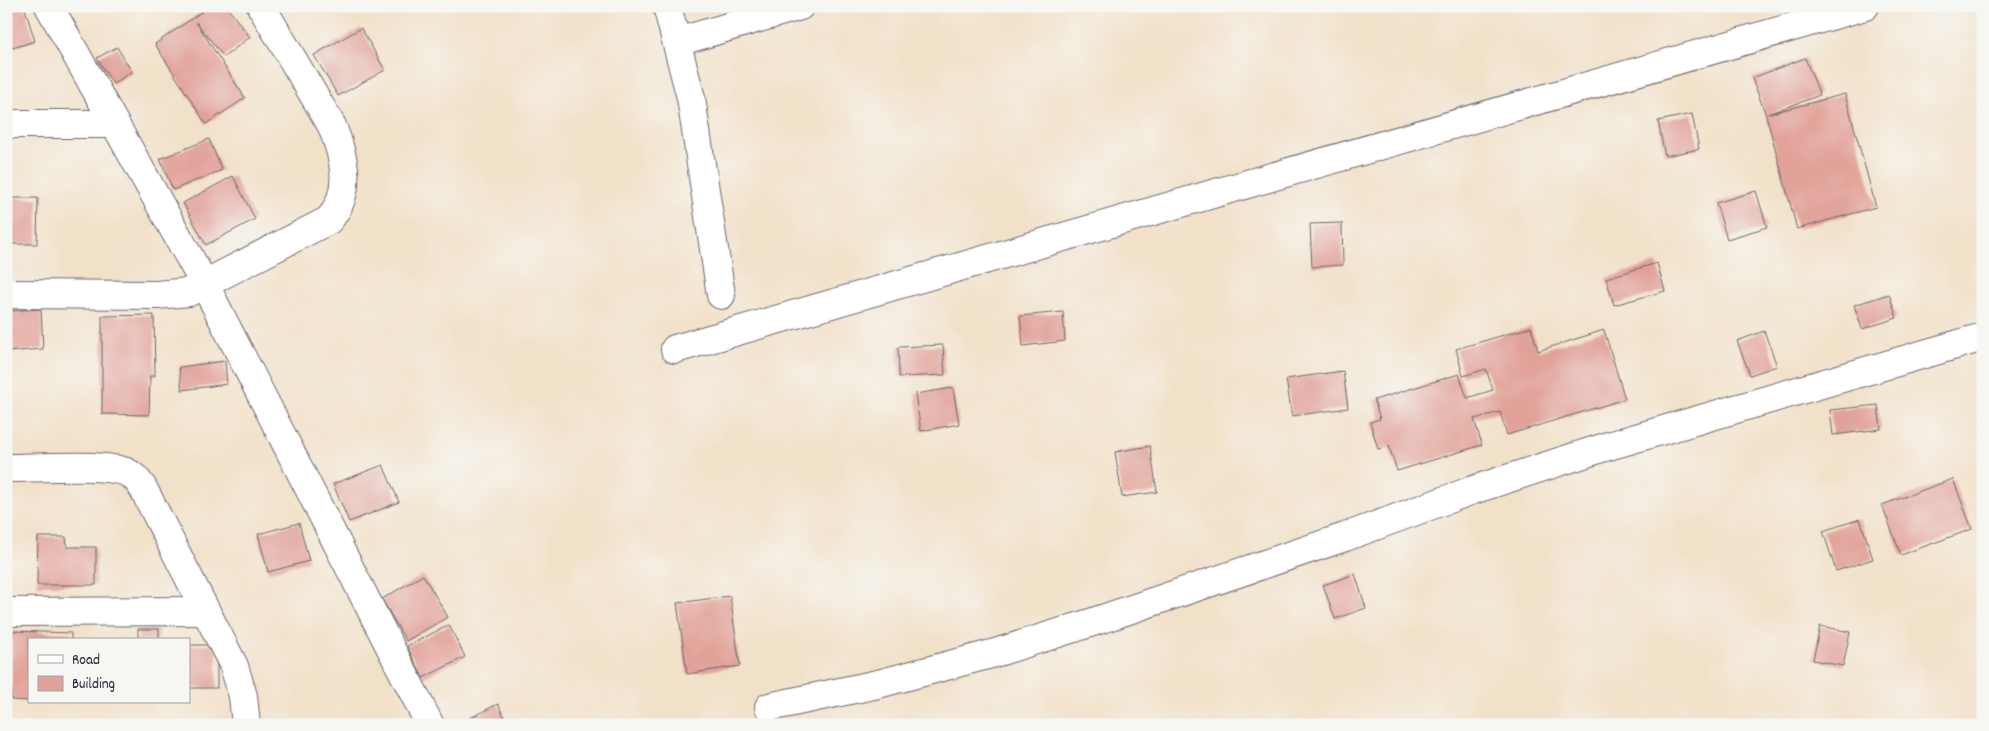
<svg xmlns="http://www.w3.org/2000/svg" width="1989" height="731" font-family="Dekko,sans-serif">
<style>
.building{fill:#e1a299}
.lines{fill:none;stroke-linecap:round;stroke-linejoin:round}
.minor-casing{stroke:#6b656d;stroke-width:30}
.minor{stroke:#fff;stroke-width:28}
</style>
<rect width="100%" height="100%" fill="#f6f6f2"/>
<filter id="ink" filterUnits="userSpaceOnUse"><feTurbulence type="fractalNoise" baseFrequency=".02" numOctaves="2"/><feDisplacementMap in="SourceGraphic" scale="10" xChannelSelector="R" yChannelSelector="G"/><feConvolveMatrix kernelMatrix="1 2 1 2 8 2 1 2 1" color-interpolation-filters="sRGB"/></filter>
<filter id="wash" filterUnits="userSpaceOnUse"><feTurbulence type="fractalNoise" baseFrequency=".0096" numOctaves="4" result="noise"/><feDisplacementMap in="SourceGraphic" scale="20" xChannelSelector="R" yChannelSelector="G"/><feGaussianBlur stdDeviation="1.12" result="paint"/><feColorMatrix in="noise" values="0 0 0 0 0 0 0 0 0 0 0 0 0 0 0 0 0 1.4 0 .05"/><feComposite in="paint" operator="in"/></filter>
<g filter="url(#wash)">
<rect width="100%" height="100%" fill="#f2e1c9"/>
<g id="blocks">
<!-- building -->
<g class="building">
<path d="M6 6H24L35 41 6 50Z"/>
<path d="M210 6H226L250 37 224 57 196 22 245 98 206 124 155 44Z"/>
<path d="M361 28 385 70 338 96 314 55Z"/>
<path d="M117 47 132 72 113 84 97 58Z"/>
<path d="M1805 58 1820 95 1768 114 1845 94 1876 207 1797 229 1766 115 1752 78Z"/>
<path d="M1692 114 1699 149 1665 156 1658 121Z"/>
<path d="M209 139 222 170 173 190 160 159Z"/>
<path d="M233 176 255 219 206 245 183 203Z"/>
<path d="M1756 191 1767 227 1727 239 1716 203Z"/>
<path d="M6 198H38L37 244H6Z"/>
<path d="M1342 223 1343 265 1312 267 1310 224Z"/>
<path d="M1657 263 1665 291 1614 305 1606 278Z"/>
<path d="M1889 294 1897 318 1862 329 1854 305Z"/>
<path d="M41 309 43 349 6 352V311Z"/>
<path d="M1063 312 1065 341 1023 346 1020 316Z"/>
<path d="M154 315 155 376H150L149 415 102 414V316Z"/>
<path d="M1531 327 1538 351 1604 330 1625 399 1507 435 1500 412 1474 419 1482 445 1397 471 1389 446 1378 449 1370 422 1380 419 1374 400 1459 374 1467 398 1493 390 1486 369 1463 376 1456 349Z"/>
<path d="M1764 331 1777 366 1750 375 1737 341Z"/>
<path d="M943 345 945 375 899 377 898 347Z"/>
<path d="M225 361 227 384 182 390 179 367Z"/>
<path d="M1343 371 1348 408 1292 416 1286 379Z"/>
<path d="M953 388 959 424 921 431 915 394Z"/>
<path d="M1878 405 1881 429 1833 435 1830 410Z"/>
<path d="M1150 446 1157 492 1122 497 1115 452Z"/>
<path d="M383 465 399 502 349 522 333 484Z"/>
<path d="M1953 479 1972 529 1901 555 1882 505Z"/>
<path d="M1860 519 1873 559 1836 571 1823 531Z"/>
<path d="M299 523 309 561 268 572 258 534Z"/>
<path d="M38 537H66L67 547H96V585H37Z"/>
<path d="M1355 574 1366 608 1335 619 1323 585Z"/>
<path d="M423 575 448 617 406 641 382 599Z"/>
<path d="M730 596 740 666 687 674 677 603Z"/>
<path d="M449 625 465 657 423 678 407 646Z"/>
<path d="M1820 626 1850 632 1843 666 1813 660Z"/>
<rect x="138" y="629" width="21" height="11"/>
<path d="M12 631 71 633V640H29V701L11 700Z"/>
<rect x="189" y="645" width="28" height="43"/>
<path d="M498 704 508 725H468L466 720Z"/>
</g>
</g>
</g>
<g filter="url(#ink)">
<use href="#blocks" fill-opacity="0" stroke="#6b656d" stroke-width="1"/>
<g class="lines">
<defs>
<g id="minor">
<path d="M49 6 205 285 430 725"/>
<path d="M667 6 691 98 721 295"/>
<path d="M677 42 800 6"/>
<path d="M6 124H114"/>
<path d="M6 294 157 295 189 292 329 220C353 191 345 159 332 126L261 6"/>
<path d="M675 349 1865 6"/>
<path d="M6 468C35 468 103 463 126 472 134 475 139 482 143 488L234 666 243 696 246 725"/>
<path d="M6 612 204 611"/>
<path d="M769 707 878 684 995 653 1090 623 1345 537 1473 490 1605 447 1983 337"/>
</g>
</defs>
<!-- minor casing -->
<use href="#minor" class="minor-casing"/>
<!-- minor -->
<use href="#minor" class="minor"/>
</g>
</g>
<!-- margin -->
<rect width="1989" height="731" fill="none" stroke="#f6f6f2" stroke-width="25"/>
<!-- legend -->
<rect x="28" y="638" width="162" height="65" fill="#f6f6f2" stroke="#a1a1a9"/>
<rect x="38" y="655" width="25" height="8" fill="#ffffff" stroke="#a1a1a9"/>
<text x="72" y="664" font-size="15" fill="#22223b">Road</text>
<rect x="38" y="676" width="25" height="15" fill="#e1a299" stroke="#a1a1a9"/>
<text x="72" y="688" font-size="15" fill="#22223b">Building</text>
</svg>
